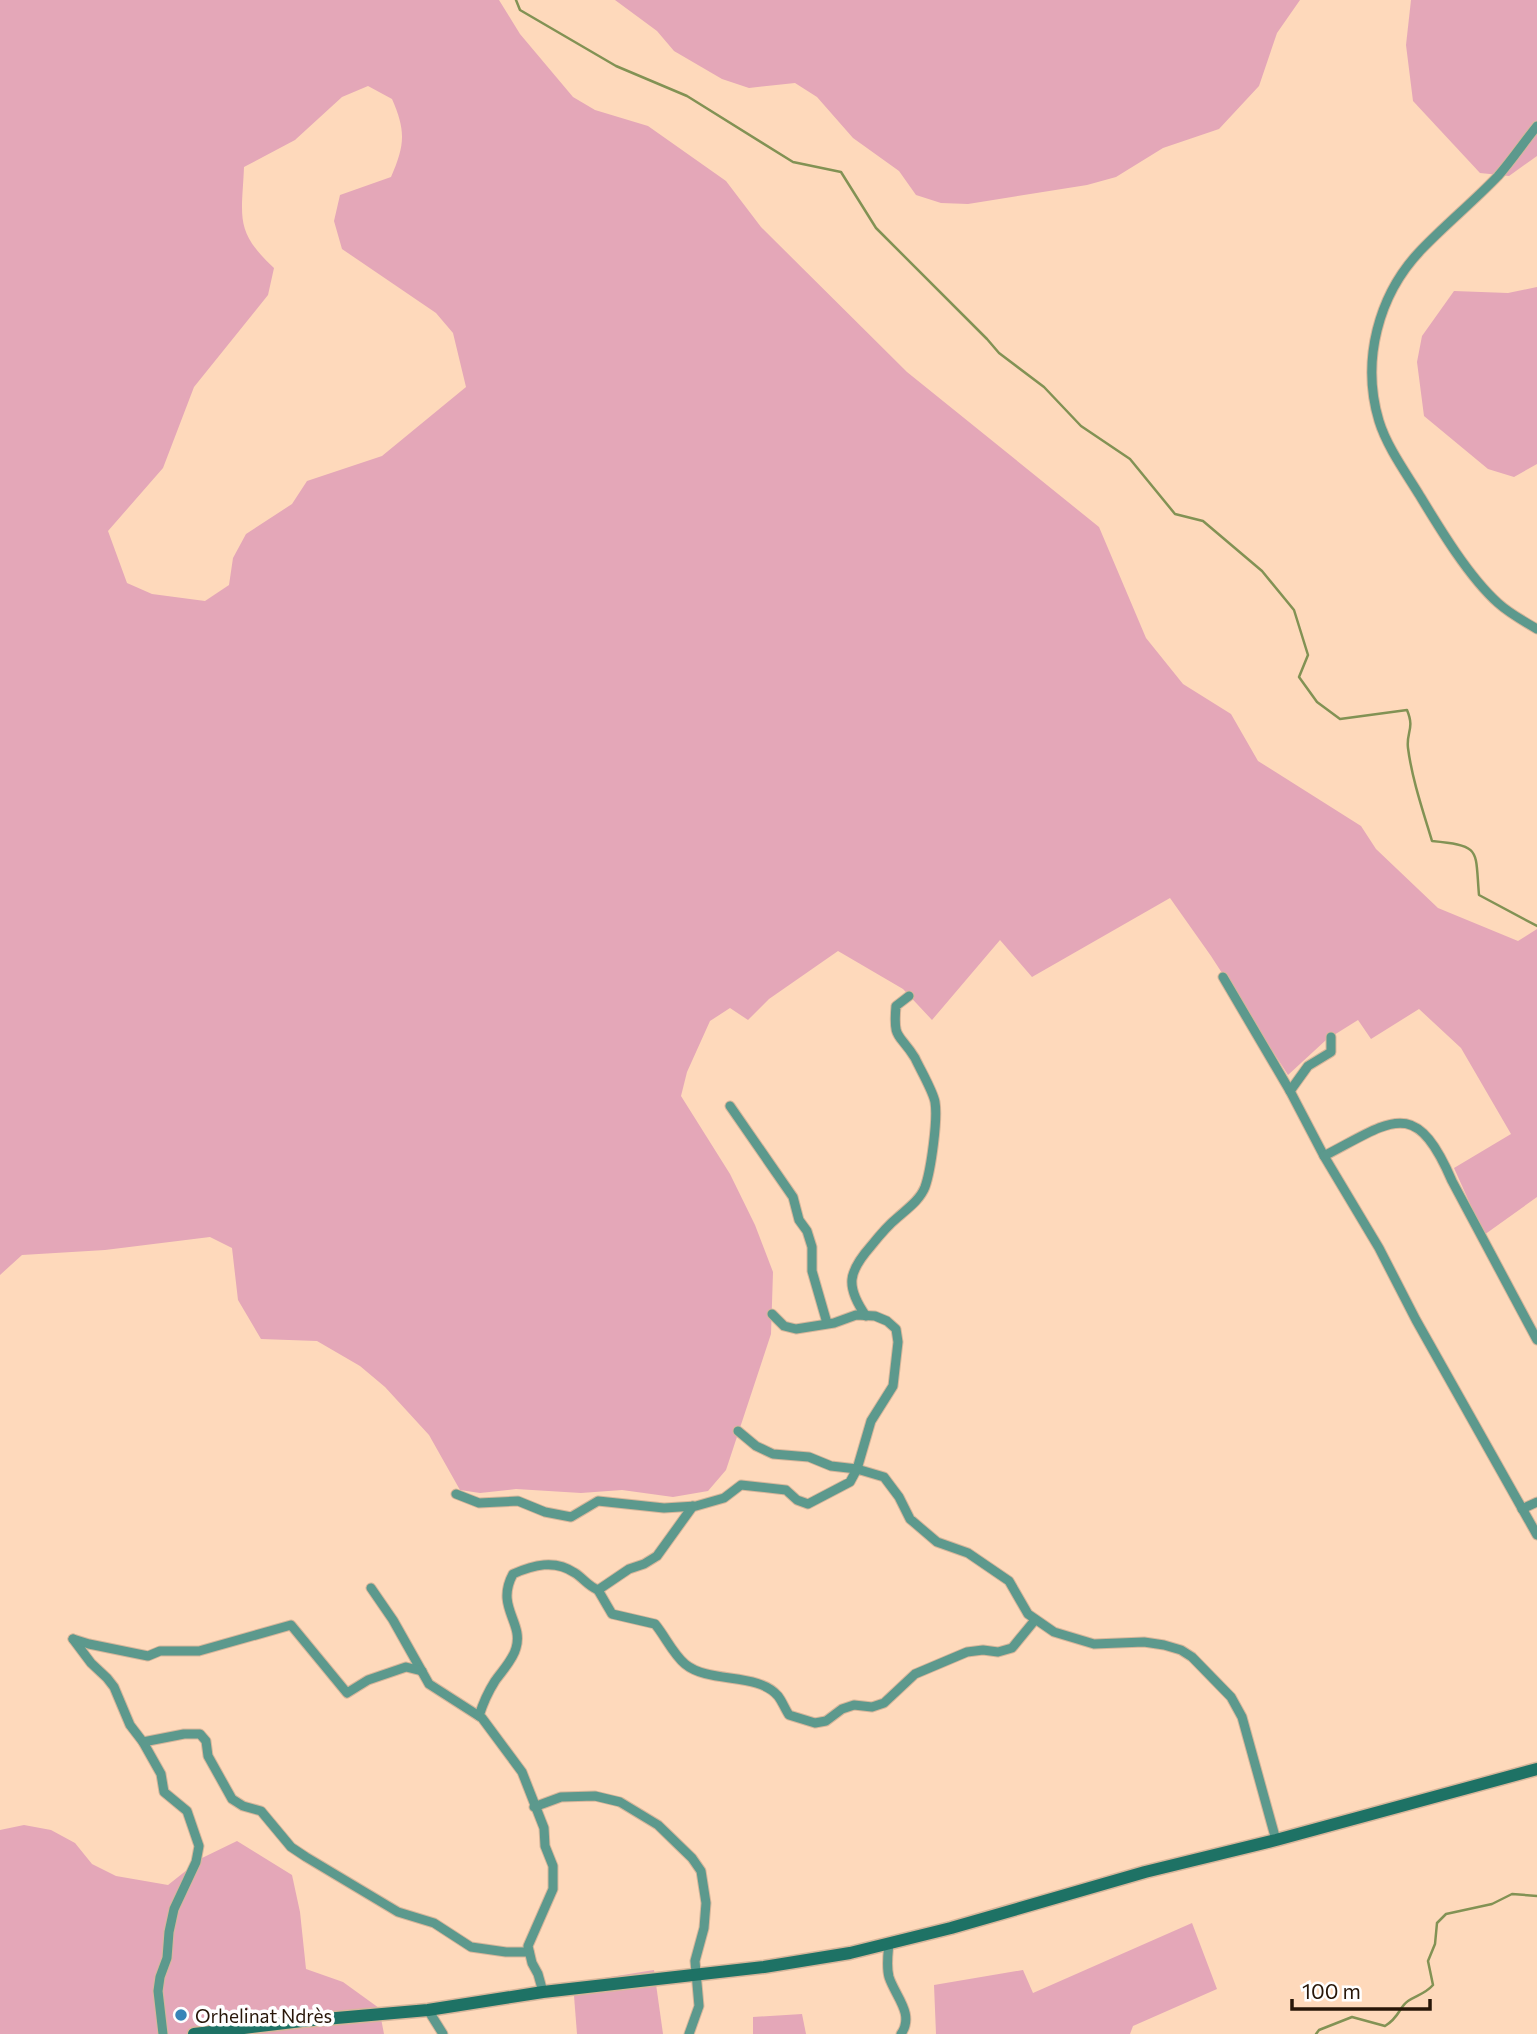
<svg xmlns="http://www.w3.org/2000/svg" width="1537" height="2034" font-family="Commissioner,sans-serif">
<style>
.green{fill:#e4a7b8;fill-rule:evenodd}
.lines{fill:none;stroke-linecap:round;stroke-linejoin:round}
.stream{stroke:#829254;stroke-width:2.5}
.minor-casing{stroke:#d7b69b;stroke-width:11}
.secondary-casing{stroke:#d7b69b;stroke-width:15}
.minor{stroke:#5c998d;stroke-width:9}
.secondary{stroke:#1e7265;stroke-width:12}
.poi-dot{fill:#3885b8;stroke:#fff;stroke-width:2.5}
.labels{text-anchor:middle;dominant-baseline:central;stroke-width:7;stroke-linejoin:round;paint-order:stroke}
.poi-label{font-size:19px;fill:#281709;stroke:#fff;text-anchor:start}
</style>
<rect width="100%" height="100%" fill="#fed9bb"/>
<!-- green -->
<g class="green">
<path d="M0 0H499L520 34 573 97 595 110 648 126 726 181 761 227 907 372 1099 527 1146 638 1183 684 1231 714 1258 761 1361 826 1376 849 1438 908 1518 941 1537 929V1197L1484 1235 1454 1168 1511 1134 1461 1048 1419 1009 1371 1039 1358 1020 1326 1040 1288 1075 1211 956 1170 898 1032 977 1000 940 932 1020 903 989 838 951 769 999 748 1020 730 1008 710 1021 687 1072 681 1096 730 1174 755 1225 773 1272 771 1334 726 1470 708 1491 673 1497 622 1490 581 1493 516 1489 480 1493 460 1490 429 1435 385 1387 360 1366 317 1341 261 1339 238 1300 232 1248 210 1237 105 1250 22 1255 0 1275ZM368 86 392 99C406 131 405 145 391 177L340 195 334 221 342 249 436 313 453 333 466 387 382 456 307 481 292 504 246 534 233 558 229 585 205 601 152 594 127 583 108 531 163 468 194 387 268 295 274 268C234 231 242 217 244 167L295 140 342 97Z"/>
<path d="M615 0H1300L1277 33 1259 86 1219 129 1163 148 1116 177 1087 185 968 204 941 203 916 195 899 171 853 138 817 97 795 83 749 88 722 79 674 51 657 31Z"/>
<path d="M1411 0H1537V156L1509 176 1480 173 1413 101 1406 45Z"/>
<path d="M1537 287V464L1514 477 1488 469 1424 416 1417 362 1422 336 1454 291 1508 293Z"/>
<path d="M24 1825 51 1830 75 1843 92 1864 116 1876 168 1885 202 1858 237 1841 292 1875 300 1912 306 1969 343 1982 379 2008 384 2034H0V1830Z"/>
<path d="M1192 1923 1217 1989 1133 2026 1130 2034H936L934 1985 1023 1970 1033 1993Z"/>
<path d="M654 1970 663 2034H577L573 1983Z"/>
<path d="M802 2014 806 2034H753V2017Z"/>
</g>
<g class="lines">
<!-- stream -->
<g class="stream">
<path d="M516 0 520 10 616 66 687 96 793 162 841 172 876 228 987 339 999 353 1044 387 1081 426 1130 459 1175 514 1203 521 1262 571 1294 610 1308 655 1299 677 1317 702 1340 719 1407 710C1415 729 1406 732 1408 748 1412 779 1423 811 1432 841 1482 846 1475 849 1479 895L1537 926"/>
<path d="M1316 2034 1319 2030 1352 2017 1385 2026C1400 2017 1399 2007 1408 2001 1417 1995 1425 1994 1433 1985L1428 1961 1435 1944 1437 1923 1446 1914 1492 1904 1512 1894 1537 1896"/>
</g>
<defs>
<g id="minor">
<path d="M1537 126C1524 142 1512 160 1498 176 1473 202 1446 224 1421 250 1378 295 1361 361 1379 421 1387 447 1406 473 1420 496 1440 529 1469 577 1498 603 1509 613 1523 621 1537 629"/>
<path d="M1223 977 1290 1091 1324 1156 1379 1248 1416 1320 1537 1535"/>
<path d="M1290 1091 1308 1066 1331 1052V1037"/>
<path d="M730 1106 793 1197 799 1220 807 1231 812 1247V1271L827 1323"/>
<path d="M1324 1156C1392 1121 1415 1095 1452 1181L1537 1340"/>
<path d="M866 1316C845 1286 848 1272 871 1246 879 1236 887 1226 897 1218 907 1209 920 1200 925 1187 931 1170 938 1119 935 1102 933 1091 920 1069 915 1058 899 1032 893 1041 896 1006L909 996"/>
<path d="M738 1431 756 1446 773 1454 809 1457 831 1466 857 1469 871 1421 893 1386 898 1342 896 1329 887 1321 875 1316 856 1315 834 1323 796 1329 784 1326 772 1314"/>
<path d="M456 1494 479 1503 518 1501 545 1512 571 1517 598 1501 664 1508 696 1506 724 1498 741 1485 786 1490 797 1500 808 1504 850 1482 857 1469 884 1477 899 1497 910 1519 937 1542 968 1553 1009 1581 1028 1614 1054 1632 1094 1644 1144 1642 1164 1645 1181 1650 1192 1657 1231 1697 1242 1717 1276 1840"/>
<path d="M1522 1509 1537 1502"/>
<path d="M371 1588 393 1620 429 1684 482 1718 522 1772 544 1828 545 1846 553 1866V1889L528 1946 532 1963 538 1974 543 1992"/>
<path d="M598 1590 612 1614 655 1624C665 1636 673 1654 685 1664 709 1684 758 1672 778 1696 782 1701 785 1709 789 1715L815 1723 826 1721 842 1709 854 1705 872 1707 884 1703 915 1674 967 1652 983 1650 998 1652 1012 1648 1035 1620"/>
<path d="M73 1639 91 1663 107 1678 114 1687 130 1725 143 1742 161 1774 164 1792 187 1811 199 1846 196 1862 174 1909 169 1932 167 1958 160 1977 158 1991 163 2034"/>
<path d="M73 1639 89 1644 148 1656 160 1651H199L291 1625 347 1693 368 1680 406 1667 422 1671"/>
<path d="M479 1716C483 1703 488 1692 495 1681 502 1671 513 1660 516 1648 524 1622 495 1607 513 1574 533 1565 555 1559 575 1573 583 1578 588 1586 598 1590L629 1569 644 1564 657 1556 693 1506"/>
<path d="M143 1742 184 1734H200L206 1741 208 1756 232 1799 243 1806 261 1811 291 1847 306 1857 398 1912 434 1923 471 1947 506 1952H529"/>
<path d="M534 1807 561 1797 595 1796 620 1802 658 1825 692 1858 701 1871 706 1903 704 1928 695 1961 699 2006 689 2034"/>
<path d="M889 1943C888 1954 886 1966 889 1977 895 1996 915 2014 901 2034"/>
<path d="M428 2010 443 2034"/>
</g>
<path id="secondary" d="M194 2034 302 2021 428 2010 543 1992 764 1967 850 1953 951 1928 1145 1872 1276 1840 1537 1769"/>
</defs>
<!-- minor casing -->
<use href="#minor" class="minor-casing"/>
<!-- secondary casing -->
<use href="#secondary" class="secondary-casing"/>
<!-- minor -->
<use href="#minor" class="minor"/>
<!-- secondary -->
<use href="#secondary" class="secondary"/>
</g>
<!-- markers -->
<circle class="poi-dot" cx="181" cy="2015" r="7"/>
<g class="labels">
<!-- poi labels -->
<g class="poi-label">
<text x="195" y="2015">Orhelinat Ndrès</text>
</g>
</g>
<!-- scale -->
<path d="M1292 1999v10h138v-10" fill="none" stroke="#281709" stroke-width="3.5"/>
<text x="1302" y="1999" font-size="21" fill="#281709" stroke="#ffffff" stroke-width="5" paint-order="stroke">100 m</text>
</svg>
